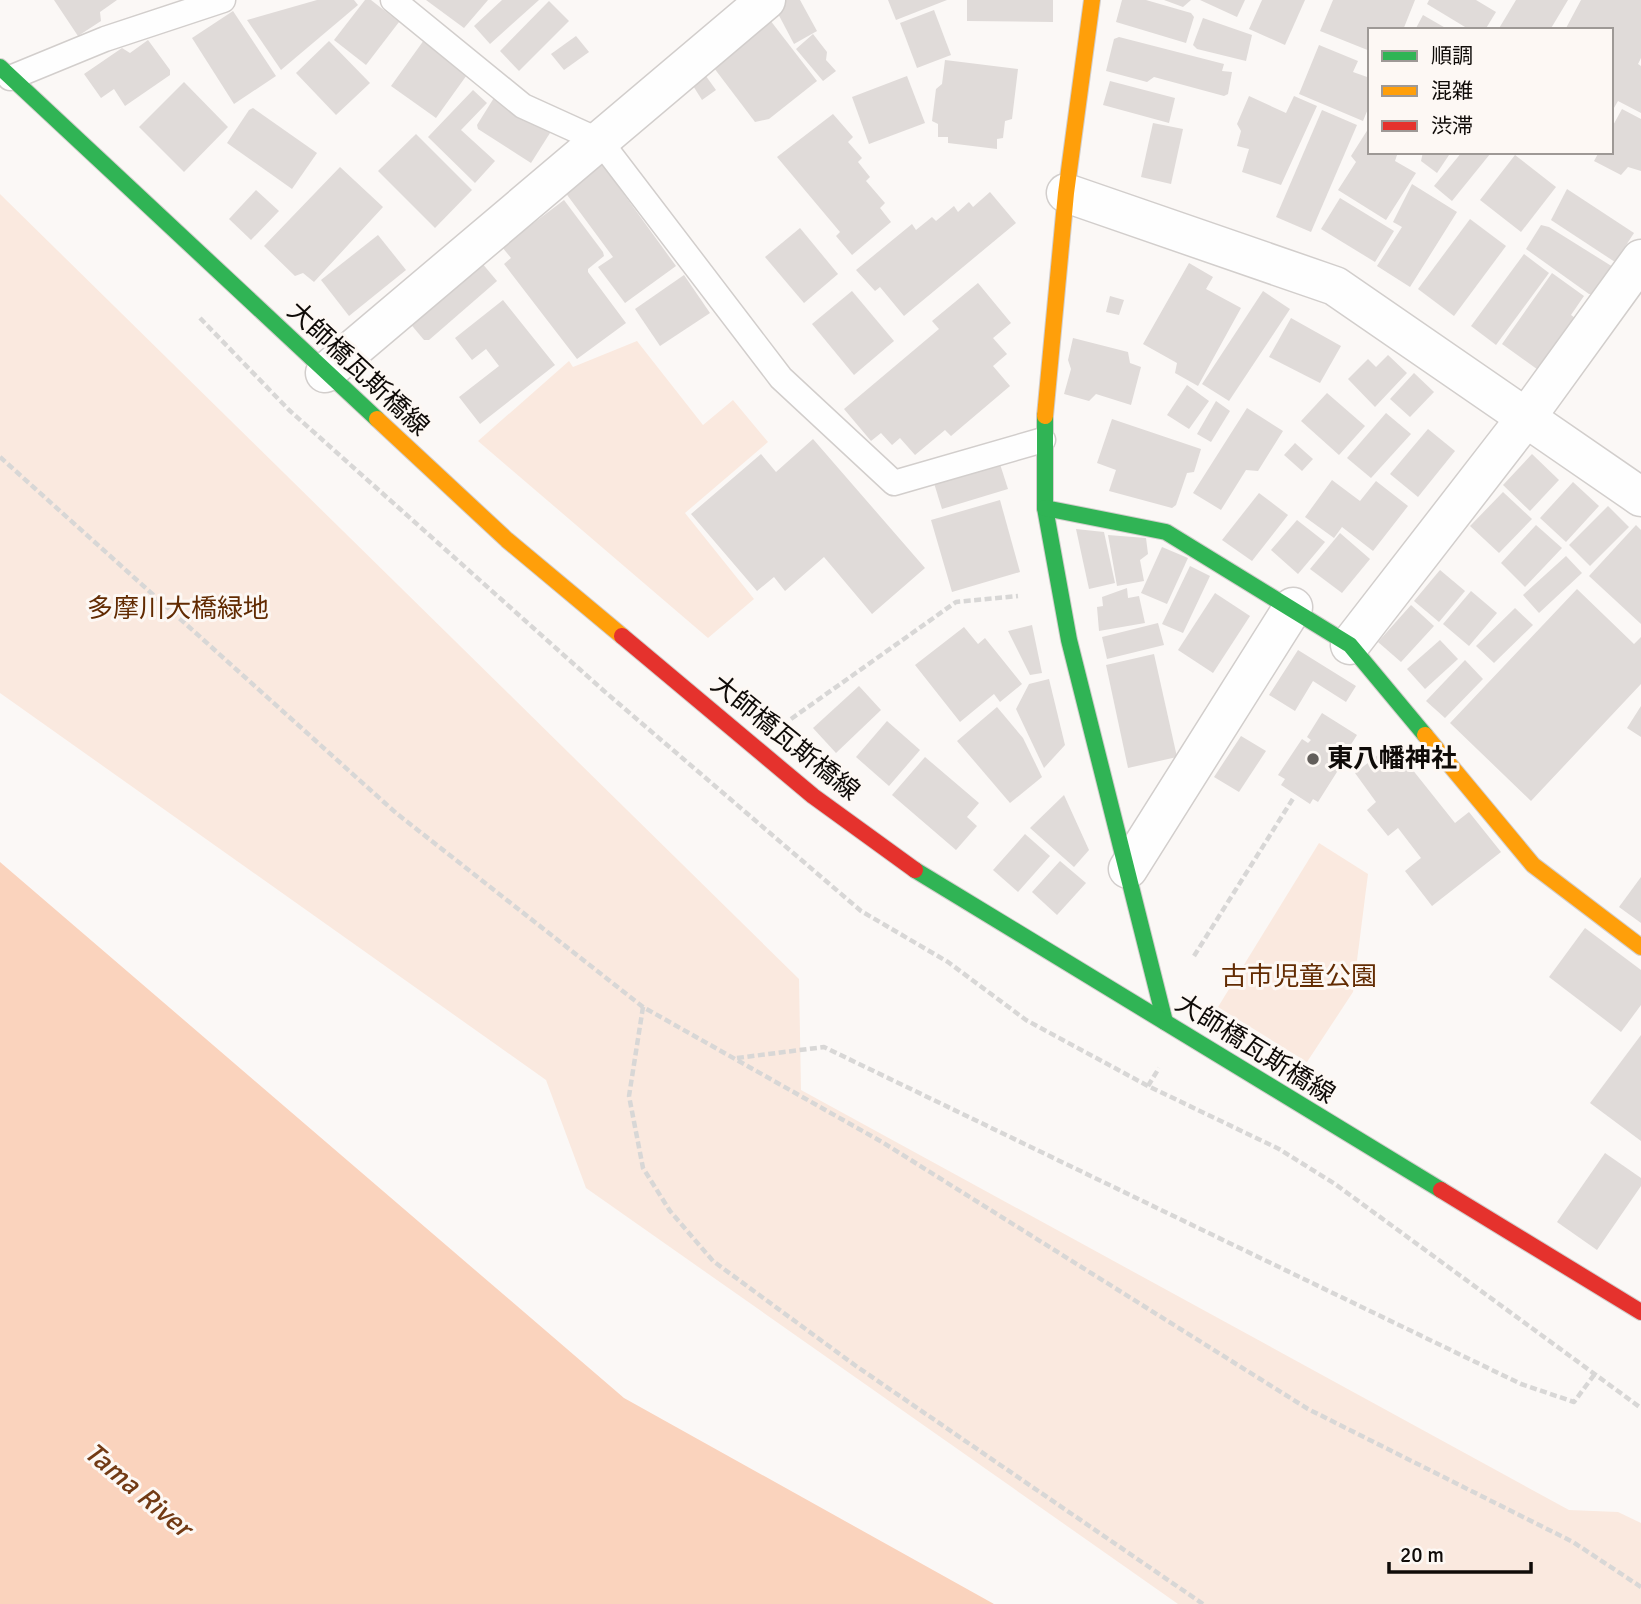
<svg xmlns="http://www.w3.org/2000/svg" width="1641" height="1604" font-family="Signika,'Noto Sans JP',sans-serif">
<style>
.green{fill:#fae9df}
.water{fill:#fad3bd}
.building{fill:#e0dbd9}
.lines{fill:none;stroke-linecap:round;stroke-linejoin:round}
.lane-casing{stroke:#d2cecc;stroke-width:27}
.street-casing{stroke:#d2cecc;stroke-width:41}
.fast-casing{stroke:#d2cecc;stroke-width:18}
.slow-casing{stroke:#d2cecc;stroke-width:18}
.jam-casing{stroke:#d2cecc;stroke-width:18}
.path{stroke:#d8d7d6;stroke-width:4.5;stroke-dasharray:7 3.5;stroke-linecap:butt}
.lane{stroke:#fefefe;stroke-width:24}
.street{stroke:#fefefe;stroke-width:38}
.fast{stroke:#30b455;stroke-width:16}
.slow{stroke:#ff9f0a;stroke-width:16}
.jam{stroke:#e5322d;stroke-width:16}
.poi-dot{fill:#625e5b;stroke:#fdf8f4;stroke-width:2.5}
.labels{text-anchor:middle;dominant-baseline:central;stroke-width:6;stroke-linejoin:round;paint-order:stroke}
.street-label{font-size:26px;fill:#0f0b08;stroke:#fdf8f4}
.park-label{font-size:26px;fill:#622b02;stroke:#fdf8f4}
.poi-label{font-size:26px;font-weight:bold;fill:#0f0b08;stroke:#fdf8f4;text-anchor:start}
.water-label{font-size:28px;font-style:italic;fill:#723a14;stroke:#fdf8f4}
</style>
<rect width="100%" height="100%" fill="#fbf8f6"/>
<!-- green -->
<g class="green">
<path d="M0 194 799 979 801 1090 1569 1510 1618 1512 1641 1523V1604H1178L586 1188 546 1080 0 693Z"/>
<path d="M637 341 703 425 733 400 768 442 685 513 754 599 708 638 478 441 569 361 573 367Z"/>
<path d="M1319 843 1368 874 1353 992 1307 1062 1218 1007Z"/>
</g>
<!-- water -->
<path class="water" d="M0 862 624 1398 994 1604H0Z"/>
<!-- building -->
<g class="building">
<path d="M54 0H117L100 12 101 21 78 36Z"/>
<path d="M317 0H354L358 5 281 70 247 20Z"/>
<path d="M365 0H371L399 22 366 65 334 40Z"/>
<path d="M426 0H488L464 28Z"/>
<path d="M502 0H539L490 44 474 26Z"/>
<path d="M786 0H800L817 31 794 44 774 6Z"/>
<path d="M888 0H947L896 20Z"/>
<path d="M967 0H1053V22L967 21Z"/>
<path d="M1122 0H1146L1191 13 1194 17 1186 43 1116 22Z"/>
<path d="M1164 0H1191L1183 7Z"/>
<path d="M1200 0H1245L1237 17Z"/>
<path d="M1262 0H1305L1285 45 1249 29Z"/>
<path d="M1333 0H1415L1403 30H1370V51L1320 31Z"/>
<path d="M1429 0H1476L1496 12 1485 30H1470L1427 4Z"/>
<path d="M1516 0H1568L1550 30H1498Z"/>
<path d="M1581 0H1641V58L1638 64 1641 66V113L1618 101 1611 113V30H1565Z"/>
<path d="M549 1 569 21 519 71 500 51Z"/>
<path d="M934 10 951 55 917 68 900 23Z"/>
<path d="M233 11 276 76 234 104 192 38Z"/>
<path d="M1423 15 1449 30H1415Z"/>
<path d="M1203 18 1252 35 1246 61 1197 49 1193 45Z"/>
<path d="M770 20 817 81 769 119 755 122 711 64Z"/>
<path d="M813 34 827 52 826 60 836 71 823 81 796 49Z"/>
<path d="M576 36 589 52 564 70 551 54Z"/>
<path d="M1119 37 1224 64 1222 71 1232 72 1228 94 1224 96 1154 77 1147 82 1106 71 1114 39Z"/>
<path d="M148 40 170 70V75L125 106 114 89 101 98 84 74 122 48 130 53Z"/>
<path d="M424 40 469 72 436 118 391 86Z"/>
<path d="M329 41 370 83 336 115 296 73Z"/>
<path d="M1319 45 1358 61 1353 72 1370 78V104L1363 121 1299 94Z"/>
<path d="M945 60 1018 69 1012 119 1005 121 1003 138 997 139V149L948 143V137H938V124L932 121 936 89 942 84Z"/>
<path d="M703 72 716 90 702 100 690 81Z"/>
<path d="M907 76 925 123 869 144 852 97Z"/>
<path d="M1110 81 1175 98 1169 123 1103 105Z"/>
<path d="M184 82 228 127 184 172 139 127Z"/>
<path d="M473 90 487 103 461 130 495 161 475 183 428 137Z"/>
<path d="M497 93 551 126 550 133 531 163 478 129 477 125Z"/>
<path d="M1249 96 1286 113 1294 96 1317 106 1281 185 1242 172 1249 149 1237 146 1241 131 1237 124Z"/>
<path d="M253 108 317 153 292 189 227 143 249 110Z"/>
<path d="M1622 109 1641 119V171L1628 167 1621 175 1594 161 1599 152H1611V129Z"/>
<path d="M1322 110 1357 125 1311 232 1276 217Z"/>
<path d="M833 114 853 137 848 142 862 158 858 162 870 177 866 181 885 203 880 208 891 222 852 255 836 236 840 232 777 157Z"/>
<path d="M1153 123 1183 129 1171 184 1141 177Z"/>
<path d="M1370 126V152H1398L1395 161 1416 173 1386 220 1338 190 1356 162 1351 156Z"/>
<path d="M416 134 472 190 435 228 378 171Z"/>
<path d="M1423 152H1451L1437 173 1421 161Z"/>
<path d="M1462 152 1490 154 1452 201 1434 186Z"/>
<path d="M1515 155 1556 187 1521 232 1480 200Z"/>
<path d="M599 160 676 266 625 303 598 267 613 257 562 188Z"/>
<path d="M340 167 383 207 314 282 303 273 295 276 264 246Z"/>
<path d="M1412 184 1457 212 1410 287 1377 266 1402 227 1393 222Z"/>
<path d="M1567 189 1634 233 1615 262 1551 220Z"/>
<path d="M256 190 279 211 251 240 229 219Z"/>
<path d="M990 192 1016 223 904 316 880 287 875 291 856 270 912 224 916 230 932 217 936 221 954 206 958 212 969 202 973 207Z"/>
<path d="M1340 198 1394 231 1375 262 1321 229Z"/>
<path d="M564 200 603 252 604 256 588 269V272L626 323 577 359 504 264 511 258 502 247Z"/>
<path d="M1470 219 1506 246 1454 316 1418 289Z"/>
<path d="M1541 225 1549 227 1613 267 1596 294H1589L1526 249Z"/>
<path d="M800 228 838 274 804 303 765 257Z"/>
<path d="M378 235 406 270 349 316 321 280Z"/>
<path d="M1524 254 1549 273 1496 345 1471 326Z"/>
<path d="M476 256 497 281 429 340H424L403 315Z"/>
<path d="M1189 263 1213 277 1206 289 1241 308 1198 386 1175 373 1177 363 1143 344Z"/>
<path d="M1552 273 1584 296 1571 315 1578 320 1541 372 1502 344Z"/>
<path d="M684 275 710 313 660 346 635 309Z"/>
<path d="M978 283 1011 323 993 338 1007 354 993 366 1010 386 951 436 945 430 915 455 900 438 892 445 881 433 871 441 844 409 939 329 932 321Z"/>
<path d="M852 291 894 341 854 375 812 324Z"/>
<path d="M1263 291 1290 309 1229 401 1202 384Z"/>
<path d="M1110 296 1124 300 1119 315 1106 312Z"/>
<path d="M503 300 555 365 480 424 459 397 499 366 486 349 472 360 455 338Z"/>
<path d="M1291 318 1341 346 1320 383 1269 357Z"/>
<path d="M1073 338 1128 352 1130 363 1141 367 1131 405 1096 394 1089 401 1064 394 1071 369 1068 360Z"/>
<path d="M1388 355 1407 373 1375 407 1348 379 1368 359 1376 367Z"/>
<path d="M1414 373 1434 392 1410 417 1390 399Z"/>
<path d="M1187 385 1209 401 1189 429 1167 415Z"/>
<path d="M1327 393 1365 426 1339 455 1301 421Z"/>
<path d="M1216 401 1230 411 1211 442 1197 434Z"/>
<path d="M1247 408 1283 431 1258 471 1246 470 1221 510 1193 493Z"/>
<path d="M1386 413 1411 434 1371 478 1347 458Z"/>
<path d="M1112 419 1201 449 1194 472 1187 473 1176 505 1172 508 1109 491 1116 470 1097 463Z"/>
<path d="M1428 429 1455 451 1418 497 1390 474Z"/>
<path d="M813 439 925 568 872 614 824 557 785 591 774 577 757 591 691 514 761 454 776 472Z"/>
<path d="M1295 443 1313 459 1302 471 1284 455Z"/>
<path d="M1532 454 1559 480 1530 511 1503 485Z"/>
<path d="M999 461 1008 489 942 509 933 480Z"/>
<path d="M1332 480 1360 501 1376 481 1408 506 1373 551 1342 527 1334 538 1305 517Z"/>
<path d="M1573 482 1599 506 1566 542 1540 518Z"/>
<path d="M1503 492 1532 519 1499 553 1470 526Z"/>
<path d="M1259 493 1288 515 1252 561 1222 540Z"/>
<path d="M1000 500 1020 572 952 592 931 520Z"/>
<path d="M1608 506 1629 527 1590 566 1569 545Z"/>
<path d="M1297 520 1325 542 1298 574 1271 550Z"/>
<path d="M1536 525 1562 548 1525 587 1501 563Z"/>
<path d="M1636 525 1641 530V624L1589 576Z"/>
<path d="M1076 529 1104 532 1115 583 1089 589Z"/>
<path d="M1340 533 1370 559 1342 593 1310 569Z"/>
<path d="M1108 535 1146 538 1148 554 1140 560 1144 581 1117 586Z"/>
<path d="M1162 547 1188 558 1167 604 1141 593Z"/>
<path d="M1566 556 1582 573 1539 613 1523 595Z"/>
<path d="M1190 566 1210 576 1183 633 1162 624Z"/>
<path d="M1440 570 1465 591 1439 622 1414 601Z"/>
<path d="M1127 588 1128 598 1139 596 1145 623 1099 631 1097 607 1103 606 1102 597Z"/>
<path d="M1577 589 1634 644 1641 637V684L1531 801 1450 723Z"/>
<path d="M1471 591 1497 613 1469 646 1443 624Z"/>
<path d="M1215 593 1250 616 1213 673 1178 650Z"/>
<path d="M1411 605 1434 626 1401 662 1378 642Z"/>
<path d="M1515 608 1533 625 1494 663 1476 646Z"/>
<path d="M1158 623 1164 645 1107 659 1102 637Z"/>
<path d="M1032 625 1042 673 1030 675 1008 631Z"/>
<path d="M964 627 978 644 985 638 1022 684 1000 702 994 694 960 722 915 665Z"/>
<path d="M1440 640 1458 659 1425 689 1407 669Z"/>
<path d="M1298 650 1356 686 1346 702 1313 681 1295 711 1269 695Z"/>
<path d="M1154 654 1177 757 1128 768 1106 665Z"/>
<path d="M1465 660 1483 679 1445 718 1426 701Z"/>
<path d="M1049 679 1065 745 1044 768 1016 709 1029 684Z"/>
<path d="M859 686 881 710 836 753 813 728Z"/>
<path d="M1641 706V737L1627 728Z"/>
<path d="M997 707 1023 738 1042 777 1010 803 957 741Z"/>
<path d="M1322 713 1357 735 1341 760 1338 758 1336 761 1342 764 1318 802 1313 799 1310 804 1281 785 1285 779 1278 775 1302 739 1308 743 1311 740 1307 737Z"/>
<path d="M887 721 920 750 889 786 856 757Z"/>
<path d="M1241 736 1266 751 1239 792 1214 777Z"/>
<path d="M1392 744 1455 823 1469 812 1501 852 1432 906 1405 871 1421 858 1398 828 1388 836 1367 810 1376 802 1355 773Z"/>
<path d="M925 757 979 803 967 817 977 826 956 850 892 795Z"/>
<path d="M1064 795 1089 850 1074 867 1030 828Z"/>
<path d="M1025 834 1050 856 1018 892 993 870Z"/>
<path d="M1060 861 1086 883 1057 915 1032 892Z"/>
<path d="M1641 877V923L1619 907Z"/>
<path d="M1585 928 1641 970V1005L1621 1032 1549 977Z"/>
<path d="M1641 1035V1141L1590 1103Z"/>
<path d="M1605 1153 1641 1178V1186L1597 1250 1557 1222Z"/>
</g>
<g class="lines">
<defs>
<g id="lane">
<path d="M393 0 523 106 600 141 781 378 894 483 1043 440"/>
<path d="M10 78 105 39 223 0"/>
</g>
<g id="street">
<path d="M1066 193 1335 286 1641 497"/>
<path d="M325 373 766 0"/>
<path d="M1350 645 1525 419 1641 259"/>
<path d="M1128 869 1293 607"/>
</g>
<g id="fast">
<path d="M0 67 377 419"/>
<path d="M1045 416V508L1069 640 1165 1022"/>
<path d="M1045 508 1166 532 1350 645 1425 735"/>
<path d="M915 870 1441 1190"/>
</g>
<g id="slow">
<path d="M1045 416 1066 193 1092 0"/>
<path d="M377 419 507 540 622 636"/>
<path d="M1425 735 1533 865 1641 947"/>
</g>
<g id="jam">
<path d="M622 636 813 796 915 870"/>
<path d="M1441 1190 1641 1312"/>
</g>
</defs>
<!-- lane casing -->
<use href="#lane" class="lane-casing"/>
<!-- street casing -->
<use href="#street" class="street-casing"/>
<!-- fast casing -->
<use href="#fast" class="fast-casing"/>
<!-- slow casing -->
<use href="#slow" class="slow-casing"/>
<!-- jam casing -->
<use href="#jam" class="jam-casing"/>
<!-- path -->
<g class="path">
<path d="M200 318 289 410 604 691 861 911 948 962 1026 1020 1148 1086 1279 1149 1335 1184 1641 1408"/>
<path d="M0 457 396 813 643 1007 882 1142 1308 1409 1573 1542 1641 1587"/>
<path d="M791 719 956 602 1018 596"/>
<path d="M1194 956 1294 797"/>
<path d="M643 1007 629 1096 643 1168 670 1211 713 1261 856 1366 1203 1604"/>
<path d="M737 1058 824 1047 1521 1384 1574 1402 1594 1375"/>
<path d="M1148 1086 1159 1068"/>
</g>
<!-- lane -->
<use href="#lane" class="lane"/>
<!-- street -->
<use href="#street" class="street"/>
<!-- fast -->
<use href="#fast" class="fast"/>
<!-- slow -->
<use href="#slow" class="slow"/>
<!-- jam -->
<use href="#jam" class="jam"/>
</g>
<!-- markers -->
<circle class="poi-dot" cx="1313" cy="759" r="7"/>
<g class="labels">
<!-- street labels -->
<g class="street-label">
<text transform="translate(358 369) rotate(43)">大師橋瓦斯橋線</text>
<text transform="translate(785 738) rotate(39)">大師橋瓦斯橋線</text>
<text transform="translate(1255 1049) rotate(32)">大師橋瓦斯橋線</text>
</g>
<!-- park labels -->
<g class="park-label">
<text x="178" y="609">多摩川大橋緑地</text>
<text x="1299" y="977">古市児童公園</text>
</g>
<!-- poi labels -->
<g class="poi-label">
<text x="1327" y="759">東八幡神社</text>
</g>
<!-- water labels -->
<g class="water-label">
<text transform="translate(138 1490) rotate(40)">Tama River</text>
</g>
</g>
<!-- legend -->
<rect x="1368" y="28" width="245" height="126" fill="#fdf8f4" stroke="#9e9996" stroke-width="2"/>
<rect x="1382" y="51" width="35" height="10" fill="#30b455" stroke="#9e9996" stroke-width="2"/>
<text x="1431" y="63" font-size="21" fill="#0f0b08">順調</text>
<rect x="1382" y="86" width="35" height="10" fill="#ff9f0a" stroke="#9e9996" stroke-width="2"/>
<text x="1431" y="98" font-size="21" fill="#0f0b08">混雑</text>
<rect x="1382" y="121" width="35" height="10" fill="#e5322d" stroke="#9e9996" stroke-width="2"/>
<text x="1431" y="133" font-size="21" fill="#0f0b08">渋滞</text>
<!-- scale -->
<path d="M1389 1562v10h142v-10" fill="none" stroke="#0f0b08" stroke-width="3.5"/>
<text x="1400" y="1562" font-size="21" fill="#0f0b08" stroke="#fdf8f4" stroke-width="5" paint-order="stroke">20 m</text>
</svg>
